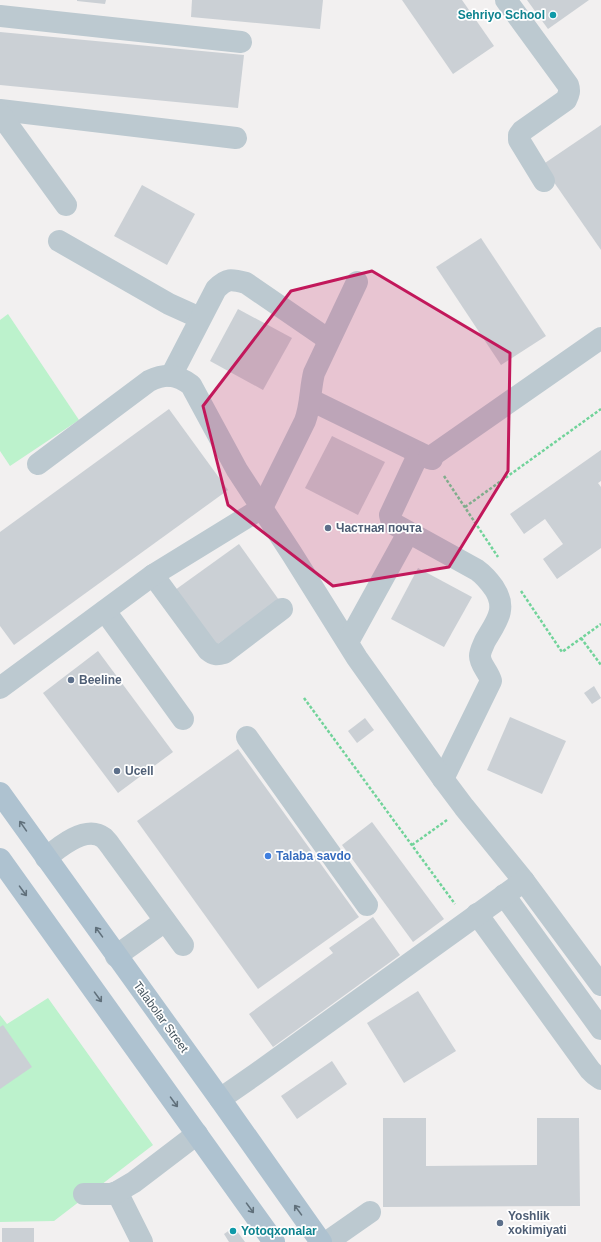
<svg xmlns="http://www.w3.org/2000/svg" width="601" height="1242" font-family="Arial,sans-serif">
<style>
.green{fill:#bcf2cc}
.building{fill:#cbd0d5}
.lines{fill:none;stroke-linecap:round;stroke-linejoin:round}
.path{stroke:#71d39a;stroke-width:2.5;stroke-dasharray:3 2;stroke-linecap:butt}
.minor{stroke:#bcc9d0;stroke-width:22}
.major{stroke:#aec2d0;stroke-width:22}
.oneway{stroke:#60707b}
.marked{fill:#c2185b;fill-opacity:0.2;stroke:#c2185b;stroke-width:3;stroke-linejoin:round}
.culture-dot{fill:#0f9aa8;stroke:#fff;stroke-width:1.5}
.service-dot{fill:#5c6f8a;stroke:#fff;stroke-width:1.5}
.shop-dot{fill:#3f7fe0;stroke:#fff;stroke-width:1.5}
.labels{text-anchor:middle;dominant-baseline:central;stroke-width:3.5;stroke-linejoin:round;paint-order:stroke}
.culture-label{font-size:12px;font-weight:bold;fill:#0d838f;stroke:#fff;text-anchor:end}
.service-label{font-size:12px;font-weight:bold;fill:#4e5e75;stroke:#fff;text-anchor:start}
.shop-label{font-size:12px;font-weight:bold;fill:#366cbe;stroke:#fff;text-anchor:start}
.street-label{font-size:12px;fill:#46555f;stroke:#fff}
</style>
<rect width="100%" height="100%" fill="#f2f0f0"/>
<!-- green -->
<g class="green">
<path d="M8 314 79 420 10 466 0 451V320Z"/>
<path d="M48 998 153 1145 54 1221 0 1222V1015L7 1024Z"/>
</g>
<!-- building -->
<g class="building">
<path d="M77 0H106L105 4 77 1Z"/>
<path d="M192 0H323L320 29 191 17Z"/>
<path d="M402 0H462L494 46 453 74Z"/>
<path d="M527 0H589L548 29Z"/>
<path d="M0 32 244 55 238 108 0 85Z"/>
<path d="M601 125V250L542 165Z"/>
<path d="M142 185 195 214 167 265 114 236Z"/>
<path d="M481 238 546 336 501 365 436 267Z"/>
<path d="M238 309 292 338 263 390 210 361Z"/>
<path d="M169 409 228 490 14 645 0 626V532Z"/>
<path d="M332 436 385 462 358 515 305 488Z"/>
<path d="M601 450V481L598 483 601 487V548L557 579 543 559 563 544 545 519 524 534 510 514Z"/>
<path d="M239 544 279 600 215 646 175 590Z"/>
<path d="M418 568 472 597 444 647 391 619Z"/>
<path d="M98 651 173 752 118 793 43 693Z"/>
<path d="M594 686 601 698 592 704 584 693Z"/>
<path d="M510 717 566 741 542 794 487 770Z"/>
<path d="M365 718 374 730 357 743 348 731Z"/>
<path d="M238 749 359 917 258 989 137 821Z"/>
<path d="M372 822 444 919 413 942 342 845Z"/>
<path d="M373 917 400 955 273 1047 249 1014 333 953 329 948Z"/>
<path d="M418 991 456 1051 404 1083 367 1023Z"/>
<path d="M3 1025 32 1067 0 1089V1027Z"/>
<path d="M332 1061 347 1084 297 1119 281 1096Z"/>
<path d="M383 1118H426V1166L537 1165V1118H579L580 1206 383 1207Z"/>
<path d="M234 1227 245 1242H229L224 1234Z"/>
<rect x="2" y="1228" width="32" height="14"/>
</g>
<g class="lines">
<!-- path -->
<g class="path">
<path d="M444 476 498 557"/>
<path d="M465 507 601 409"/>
<path d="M521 591 562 652 601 624"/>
<path d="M581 638 601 665"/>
<path d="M304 698 455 904"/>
<path d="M412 845 447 820"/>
</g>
<!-- minor -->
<g class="minor">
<path d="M506 0 568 85C570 91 569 94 566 100L522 131 519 135V140L544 181"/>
<path d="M0 16 241 42"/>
<path d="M0 110 236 138"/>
<path d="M0 114 66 205"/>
<path d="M59 241 169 304 200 318"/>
<path d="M171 376 216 289C227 278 231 279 246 283L329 340"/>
<path d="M311 400 432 459"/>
<path d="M419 453 390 515 392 523 477 570C484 575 489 581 494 588 508 609 496 622 485 641 483 646 480 651 480 656 480 665 489 672 491 681L443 779"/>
<path d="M429 458 601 338"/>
<path d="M38 464 149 381C166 373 176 374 191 385L237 470 292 554 357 658 443 779 464 807 524 881 601 985"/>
<path d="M153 575 208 650C214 655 217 655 224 653L282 609"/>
<path d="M105 611 183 719"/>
<path d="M348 642 408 533"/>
<path d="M0 688 153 575 262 508 305 421C311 405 310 389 314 373L357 282"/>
<path d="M247 737 367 905"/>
<path d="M46 858C59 847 86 824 104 838 107 841 110 845 112 848L183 945"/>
<path d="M504 895 601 1029"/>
<path d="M477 914 590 1070 594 1074 601 1079"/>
<path d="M116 956 165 921"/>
<path d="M220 1099 256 1074 524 881"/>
<path d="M117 1192 142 1242"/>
<path d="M84 1194H111L117 1192 134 1182 197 1134"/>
<path d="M327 1242 370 1212"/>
</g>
<!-- major -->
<g class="major">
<path d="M0 793 220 1099 321 1242"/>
<path d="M0 859 274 1242"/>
</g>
</g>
<!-- one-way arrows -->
<defs><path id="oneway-shaft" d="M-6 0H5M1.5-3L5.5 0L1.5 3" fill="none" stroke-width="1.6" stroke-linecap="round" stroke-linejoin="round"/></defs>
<g class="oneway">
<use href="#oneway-shaft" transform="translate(23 826) rotate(-125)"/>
<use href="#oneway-shaft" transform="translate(23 891) rotate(54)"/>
<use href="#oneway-shaft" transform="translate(99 932) rotate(-126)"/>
<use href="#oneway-shaft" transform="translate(98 997) rotate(54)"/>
<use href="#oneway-shaft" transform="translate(174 1102) rotate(54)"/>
<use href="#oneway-shaft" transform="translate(250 1208) rotate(54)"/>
<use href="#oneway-shaft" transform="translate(298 1210) rotate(-126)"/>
</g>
<!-- marked area -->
<path class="marked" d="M372 271 510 353 508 471 449 567 333 586 228 505 203 406 291 291Z"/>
<!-- markers -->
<g class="culture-dot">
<circle cx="553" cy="15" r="4"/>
<circle cx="233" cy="1231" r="4"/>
</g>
<g class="service-dot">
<circle cx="328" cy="528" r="4"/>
<circle cx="71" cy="680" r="4"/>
<circle cx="117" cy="771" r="4"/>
<circle cx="500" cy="1223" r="4"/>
</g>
<circle class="shop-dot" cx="268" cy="856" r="4"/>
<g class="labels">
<!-- culture labels -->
<g class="culture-label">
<text x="545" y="15">Sehriyo School</text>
<text x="241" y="1231" text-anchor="start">Yotoqxonalar</text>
</g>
<!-- service labels -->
<g class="service-label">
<text x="336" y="528">Частная почта</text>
<text x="79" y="680">Beeline</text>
<text x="125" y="771">Ucell</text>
<text x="508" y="1216">Yoshlik<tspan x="508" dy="14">xokimiyati</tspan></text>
</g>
<!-- shop labels -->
<g class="shop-label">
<text x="276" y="856">Talaba savdo</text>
</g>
<!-- street labels -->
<g class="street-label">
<text transform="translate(161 1017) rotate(54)">Talabolar Street</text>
</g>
</g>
</svg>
